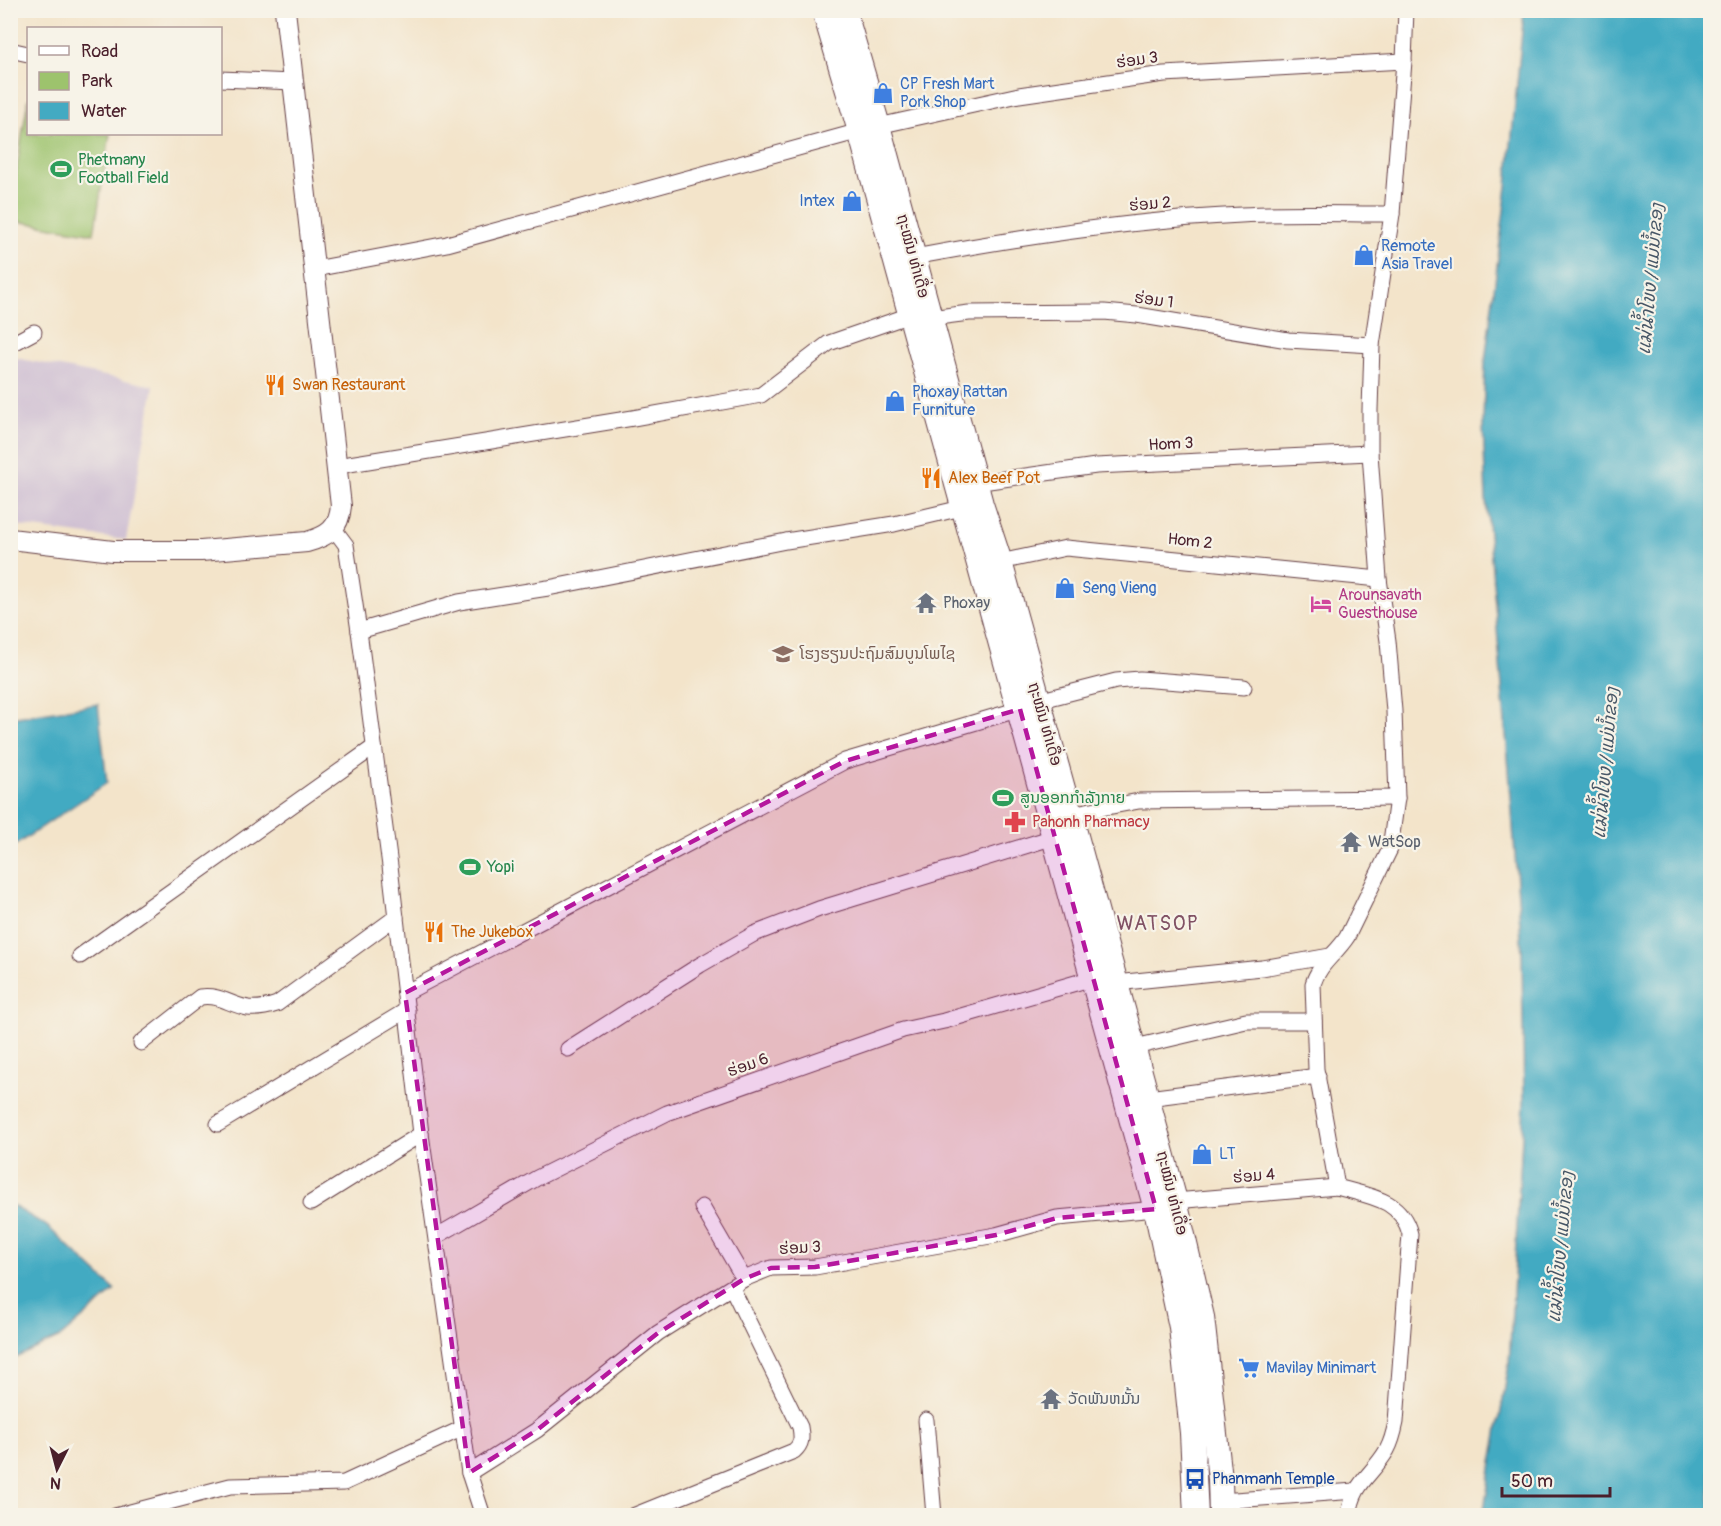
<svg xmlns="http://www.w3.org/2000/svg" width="1721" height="1526" font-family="Pangolin,'Noto Sans Lao','Playpen Sans Thai',sans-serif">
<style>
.industrial{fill:#cebed2}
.green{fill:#9dc36d;stroke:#74714c;stroke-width:1.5}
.water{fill:#43aac2;stroke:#466476;stroke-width:1.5}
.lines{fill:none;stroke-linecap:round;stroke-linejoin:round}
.minor-casing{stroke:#633d43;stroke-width:17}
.tertiary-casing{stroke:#633d43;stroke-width:22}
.primary-casing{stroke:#633d43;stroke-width:26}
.minor{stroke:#fff;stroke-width:15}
.tertiary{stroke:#fff;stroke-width:20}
.primary{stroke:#fff;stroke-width:24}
.marked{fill:#b5179e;fill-opacity:0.2;stroke:#b5179e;stroke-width:4.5;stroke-dasharray:12 8;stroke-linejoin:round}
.labels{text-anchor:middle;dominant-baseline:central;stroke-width:4.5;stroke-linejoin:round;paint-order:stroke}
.street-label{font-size:16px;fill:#4a1f2b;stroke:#f7f3e8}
.shop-label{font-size:16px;fill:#366cbe;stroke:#f7f3e8;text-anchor:start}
.leisure-label{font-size:16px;fill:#27864d;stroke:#f7f3e8;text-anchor:start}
.food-label{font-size:16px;fill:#c56008;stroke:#f7f3e8;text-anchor:start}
.hotel-label{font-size:16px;fill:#b23c85;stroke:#f7f3e8;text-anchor:start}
.worship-label{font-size:16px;fill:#5b616d;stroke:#f7f3e8;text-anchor:start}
.education-label{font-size:16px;fill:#785e54;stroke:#f7f3e8;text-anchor:start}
.health-label{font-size:16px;fill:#be3a42;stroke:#f7f3e8;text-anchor:start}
.transit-label{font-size:16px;fill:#164399;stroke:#f7f3e8;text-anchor:start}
.water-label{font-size:18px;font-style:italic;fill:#475767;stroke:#f7f3e8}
.quarter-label{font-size:20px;letter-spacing:1.5px;fill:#815164;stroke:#f7f3e8}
</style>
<rect width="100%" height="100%" fill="#f7f3e8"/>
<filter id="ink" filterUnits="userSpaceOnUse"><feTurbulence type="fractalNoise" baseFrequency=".0167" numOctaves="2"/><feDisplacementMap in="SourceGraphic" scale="12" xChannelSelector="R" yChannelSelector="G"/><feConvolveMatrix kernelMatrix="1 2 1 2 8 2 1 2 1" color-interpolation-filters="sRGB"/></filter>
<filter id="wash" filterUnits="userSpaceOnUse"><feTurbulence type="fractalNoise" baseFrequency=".008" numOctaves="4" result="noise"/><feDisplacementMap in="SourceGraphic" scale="24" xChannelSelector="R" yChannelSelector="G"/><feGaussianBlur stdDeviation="1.35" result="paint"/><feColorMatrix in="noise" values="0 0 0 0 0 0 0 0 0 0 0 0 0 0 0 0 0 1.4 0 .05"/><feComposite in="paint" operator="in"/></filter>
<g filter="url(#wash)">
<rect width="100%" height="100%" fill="#f3e4ca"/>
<!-- industrial -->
<path class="industrial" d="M11 357 154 386 126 540 11 525Z"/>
<!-- green -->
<path class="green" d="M28 98V134H110L94 234 11 220V205Z"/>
<!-- water -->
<g class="water">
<path d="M1524 11H1710V1515H1483L1509 1364 1524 1103 1522 953 1509 770 1486 499 1483 424 1485 362 1507 186Z"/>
<path d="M98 704 107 783 11 848V718Z"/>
<path d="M10 1204 47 1226 115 1290 62 1336 11 1360Z"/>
</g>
</g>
<g filter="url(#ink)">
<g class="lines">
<defs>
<g id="minor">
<path d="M10 50 28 54"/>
<path d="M220 79 293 82"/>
<path d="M878 126 1019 95 1164 74 1404 61"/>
<path d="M914 257C1021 237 1131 220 1241 215 1291 212 1342 214 1392 214"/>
<path d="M315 269 447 244 860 131"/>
<path d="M930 318 969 313 1104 312 1137 315 1288 340 1372 345"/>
<path d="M10 345 34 332"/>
<path d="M337 466 633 418 761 395 829 343 910 315"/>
<path d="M975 483 1096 466 1370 453"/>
<path d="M334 529 346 545 359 631 390 866 421 1134 469 1473 483 1516"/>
<path d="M1000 562 1066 548 1379 579"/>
<path d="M359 631 459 602 548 588 786 541 894 524 970 506"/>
<path d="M1038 701 1116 681 1140 679 1244 687"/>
<path d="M1070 814 1139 801 1397 798"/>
<path d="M80 956 374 747"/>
<path d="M405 993 845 761 1020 709"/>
<path d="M141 1043 200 997C219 994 230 1005 248 1008 258 1009 268 1007 277 1004L396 917"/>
<path d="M1135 1047 1246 1021H1314"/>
<path d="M568 1049 700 965 754 934 819 909 1054 837"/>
<path d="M1148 1098 1318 1076"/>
<path d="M218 1124 407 1010"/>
<path d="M1175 1201 1337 1187"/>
<path d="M311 1203 421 1134"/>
<path d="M702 1207 744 1279"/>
<path d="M437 1236 537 1178 667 1113 903 1030 944 1021 1093 978 1116 983 1262 968 1330 956"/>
<path d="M926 1420 934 1516"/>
<path d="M469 1473 537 1430 658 1333 744 1279 771 1268 815 1267 996 1235 1057 1218 1156 1209"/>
<path d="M1221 1501 1355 1491"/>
<path d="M115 1516 230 1486 344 1483 463 1428"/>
<path d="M633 1516 794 1451C802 1444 802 1438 800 1427L732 1288"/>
<path d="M1349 1516C1353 1482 1372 1476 1387 1450 1392 1441 1394 1432 1396 1422L1410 1234C1401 1198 1368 1196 1337 1187L1316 1069 1313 984C1319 964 1336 954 1347 937L1390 849 1397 798 1394 711 1388 641 1379 579 1370 453V410L1372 345 1392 214 1404 61 1406 10"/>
</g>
<path id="tertiary" d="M10 539 113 551H201L307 542C328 536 339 529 341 506L285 10"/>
<g id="primary">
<path d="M824 10 860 131 1156 1209 1181 1327 1192 1433 1196 1516"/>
<path d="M844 10 878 126 981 504 1000 562 1070 814 1175 1201 1202 1317 1220 1479 1221 1516"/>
</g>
</defs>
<!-- minor casing -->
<use href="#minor" class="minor-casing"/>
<!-- tertiary casing -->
<use href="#tertiary" class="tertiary-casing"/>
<!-- primary casing -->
<use href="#primary" class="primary-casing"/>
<!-- minor -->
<use href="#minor" class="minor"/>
<!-- tertiary -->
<use href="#tertiary" class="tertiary"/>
<!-- primary -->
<use href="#primary" class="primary"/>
</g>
</g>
<!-- marked area -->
<path class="marked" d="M1020 709 1156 1209 1057 1218 996 1235 815 1267 771 1268 744 1279 658 1333 537 1430 469 1473 405 993 845 761Z"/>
<!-- icons -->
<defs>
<symbol id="shop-bare" viewBox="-9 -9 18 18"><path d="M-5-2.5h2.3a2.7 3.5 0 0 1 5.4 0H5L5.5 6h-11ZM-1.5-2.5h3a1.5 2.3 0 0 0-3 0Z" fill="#3f7fe0" stroke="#f7f3e8" stroke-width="2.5" paint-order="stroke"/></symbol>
<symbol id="stadium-bare" viewBox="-9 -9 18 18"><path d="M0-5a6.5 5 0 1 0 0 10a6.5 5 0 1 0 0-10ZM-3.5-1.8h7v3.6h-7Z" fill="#2e9e5b" stroke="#f7f3e8" stroke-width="2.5" paint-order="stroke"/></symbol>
<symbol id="restaurant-bare" viewBox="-9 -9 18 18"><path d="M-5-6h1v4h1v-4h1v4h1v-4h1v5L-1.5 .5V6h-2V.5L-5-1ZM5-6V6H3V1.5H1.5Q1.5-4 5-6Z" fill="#e8710a" stroke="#f7f3e8" stroke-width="2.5" paint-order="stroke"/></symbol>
<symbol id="temple-bare" viewBox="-9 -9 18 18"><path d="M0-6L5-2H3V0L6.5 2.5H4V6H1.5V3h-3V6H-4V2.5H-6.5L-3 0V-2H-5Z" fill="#6b7280" stroke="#f7f3e8" stroke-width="2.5" paint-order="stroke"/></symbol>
<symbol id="hotel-bare" viewBox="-9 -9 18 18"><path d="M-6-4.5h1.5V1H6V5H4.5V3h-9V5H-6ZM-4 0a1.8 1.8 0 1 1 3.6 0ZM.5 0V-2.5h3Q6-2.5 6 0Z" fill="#d1479c" stroke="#f7f3e8" stroke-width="2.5" paint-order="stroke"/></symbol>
<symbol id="school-bare" viewBox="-9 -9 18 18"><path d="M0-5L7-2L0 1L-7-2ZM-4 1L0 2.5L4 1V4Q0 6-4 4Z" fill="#8d6e63" stroke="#f7f3e8" stroke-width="2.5" paint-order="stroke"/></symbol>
<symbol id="pharmacy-bare" viewBox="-9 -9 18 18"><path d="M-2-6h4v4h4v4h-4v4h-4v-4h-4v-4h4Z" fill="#e0444e" stroke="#f7f3e8" stroke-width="2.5" paint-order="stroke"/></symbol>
<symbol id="supermarket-bare" viewBox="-9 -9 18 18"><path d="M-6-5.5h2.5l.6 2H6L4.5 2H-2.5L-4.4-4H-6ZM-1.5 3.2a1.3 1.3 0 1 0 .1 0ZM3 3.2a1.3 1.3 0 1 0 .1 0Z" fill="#3f7fe0" stroke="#f7f3e8" stroke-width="2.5" paint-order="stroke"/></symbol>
<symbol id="bus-bare" viewBox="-9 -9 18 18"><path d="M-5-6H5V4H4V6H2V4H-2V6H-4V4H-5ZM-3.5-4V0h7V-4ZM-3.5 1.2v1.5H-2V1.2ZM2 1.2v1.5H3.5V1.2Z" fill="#1a4fb4" stroke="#f7f3e8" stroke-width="2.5" paint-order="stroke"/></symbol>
</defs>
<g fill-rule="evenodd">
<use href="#shop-bare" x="868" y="78" width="30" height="30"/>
<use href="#stadium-bare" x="46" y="154" width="30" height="30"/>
<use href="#shop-bare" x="837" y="186" width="30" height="30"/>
<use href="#shop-bare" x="1349" y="240" width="30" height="30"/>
<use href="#restaurant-bare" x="260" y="370" width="30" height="30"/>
<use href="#shop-bare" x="880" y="386" width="30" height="30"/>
<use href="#restaurant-bare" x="916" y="463" width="30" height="30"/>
<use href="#shop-bare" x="1050" y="573" width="30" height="30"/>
<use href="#temple-bare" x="911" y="588" width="30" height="30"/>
<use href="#hotel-bare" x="1306" y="589" width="30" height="30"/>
<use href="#school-bare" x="768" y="639" width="30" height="30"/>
<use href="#stadium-bare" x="988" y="783" width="30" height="30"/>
<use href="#pharmacy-bare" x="1000" y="807" width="30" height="30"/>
<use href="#temple-bare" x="1336" y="827" width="30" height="30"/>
<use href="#stadium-bare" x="455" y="852" width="30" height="30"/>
<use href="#restaurant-bare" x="419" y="917" width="30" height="30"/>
<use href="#shop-bare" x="1187" y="1139" width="30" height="30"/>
<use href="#supermarket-bare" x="1234" y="1353" width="30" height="30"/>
<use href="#temple-bare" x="1036" y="1384" width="30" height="30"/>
<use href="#bus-bare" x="1180" y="1464" width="30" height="30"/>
</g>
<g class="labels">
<!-- street labels -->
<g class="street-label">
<text transform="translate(1137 60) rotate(-8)">ຮ່ອມ 3</text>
<text transform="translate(1150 204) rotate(-5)">ຮ່ອມ 2</text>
<text transform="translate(913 256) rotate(75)">ຖະໝົນ ທ່າເດື່ອ</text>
<text transform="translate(1154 300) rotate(8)">ຮ່ອມ 1</text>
<text transform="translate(1171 444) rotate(-3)">Hom 3</text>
<text transform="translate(1190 541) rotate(6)">Hom 2</text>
<text transform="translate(1045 724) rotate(74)">ຖະໝົນ ທ່າເດື່ອ</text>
<text transform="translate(748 1065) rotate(-19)">ຮ່ອມ 6</text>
<text transform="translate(1254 1176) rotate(-5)">ຮ່ອມ 4</text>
<text transform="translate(1172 1193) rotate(76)">ຖະໝົນ ທ່າເດື່ອ</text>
<text transform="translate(800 1248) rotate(-3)">ຮ່ອມ 3</text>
</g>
<!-- shop labels -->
<g class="shop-label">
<text x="900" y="84">CP Fresh Mart<tspan x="900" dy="18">Pork Shop</tspan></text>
<text x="835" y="201" text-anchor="end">Intex</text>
<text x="1381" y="246">Remote<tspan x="1381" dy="18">Asia Travel</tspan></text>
<text x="912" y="392">Phoxay Rattan<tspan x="912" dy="18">Furniture</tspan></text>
<text x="1082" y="588">Seng Vieng</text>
<text x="1219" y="1154">LT</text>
<text x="1266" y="1368">Mavilay Minimart</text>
</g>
<!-- leisure labels -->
<g class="leisure-label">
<text x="78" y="160">Phetmany<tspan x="78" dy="18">Football Field</tspan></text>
<text x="1020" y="798">ສູນອອກກຳລັງກາຍ</text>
<text x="487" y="867">Yopi</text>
</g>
<!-- food labels -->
<g class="food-label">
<text x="292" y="385">Swan Restaurant</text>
<text x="948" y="478">Alex Beef Pot</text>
<text x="451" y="932">The Jukebox</text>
</g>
<!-- hotel labels -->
<g class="hotel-label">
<text x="1338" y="595">Arounsavath<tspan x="1338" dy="18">Guesthouse</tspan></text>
</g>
<!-- worship labels -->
<g class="worship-label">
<text x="943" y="603">Phoxay</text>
<text x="1368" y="842">WatSop</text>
<text x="1068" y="1399">ວັດພັນຫມັ້ນ</text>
</g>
<!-- education labels -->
<g class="education-label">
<text x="800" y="654">ໂຮງຮຽນປະຖົມສົມບູນໂພໄຊ</text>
</g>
<!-- health labels -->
<g class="health-label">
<text x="1032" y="822">Pahonh Pharmacy</text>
</g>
<!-- transit labels -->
<g class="transit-label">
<text x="1212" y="1479">Phanmanh Temple</text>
</g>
<!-- water labels -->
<g class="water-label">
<text transform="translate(1651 279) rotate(-85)">แม่น้ำโขง / ແມ່ນ້ຳຂອງ</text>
<text transform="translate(1606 763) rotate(-85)">แม่น้ำโขง / ແມ່ນ້ຳຂອງ</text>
<text transform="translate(1561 1247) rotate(-85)">แม่น้ำโขง / ແມ່ນ້ຳຂອງ</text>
</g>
<!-- quarter labels -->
<g class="quarter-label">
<text x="1158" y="923">WATSOP</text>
</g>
</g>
<!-- margin -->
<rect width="1721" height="1526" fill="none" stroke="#f7f3e8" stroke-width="36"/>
<!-- legend -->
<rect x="27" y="27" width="195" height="108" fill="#f7f3e8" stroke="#b29e9c" stroke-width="1.5"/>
<rect x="39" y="46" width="30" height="9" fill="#ffffff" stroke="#b29e9c" stroke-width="1.5"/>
<text x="81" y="57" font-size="18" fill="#4a1f2b">Road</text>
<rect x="39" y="72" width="30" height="18" fill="#9dc36d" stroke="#b29e9c" stroke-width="1.5"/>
<text x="81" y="87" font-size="18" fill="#4a1f2b">Park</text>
<rect x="39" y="102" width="30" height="18" fill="#43aac2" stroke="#b29e9c" stroke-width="1.5"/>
<text x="81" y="117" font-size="18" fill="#4a1f2b">Water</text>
<!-- north arrow -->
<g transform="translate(57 1469) rotate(186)" stroke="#f7f3e8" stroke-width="4.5" paint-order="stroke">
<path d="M0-4.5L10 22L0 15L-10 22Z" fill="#4a1f2b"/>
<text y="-9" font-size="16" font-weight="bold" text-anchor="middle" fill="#4a1f2b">N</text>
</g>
<!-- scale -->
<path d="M1502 1487v9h108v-9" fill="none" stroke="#4a1f2b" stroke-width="3"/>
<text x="1511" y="1487" font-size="18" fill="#4a1f2b" stroke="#f7f3e8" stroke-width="4.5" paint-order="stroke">50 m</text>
</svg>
